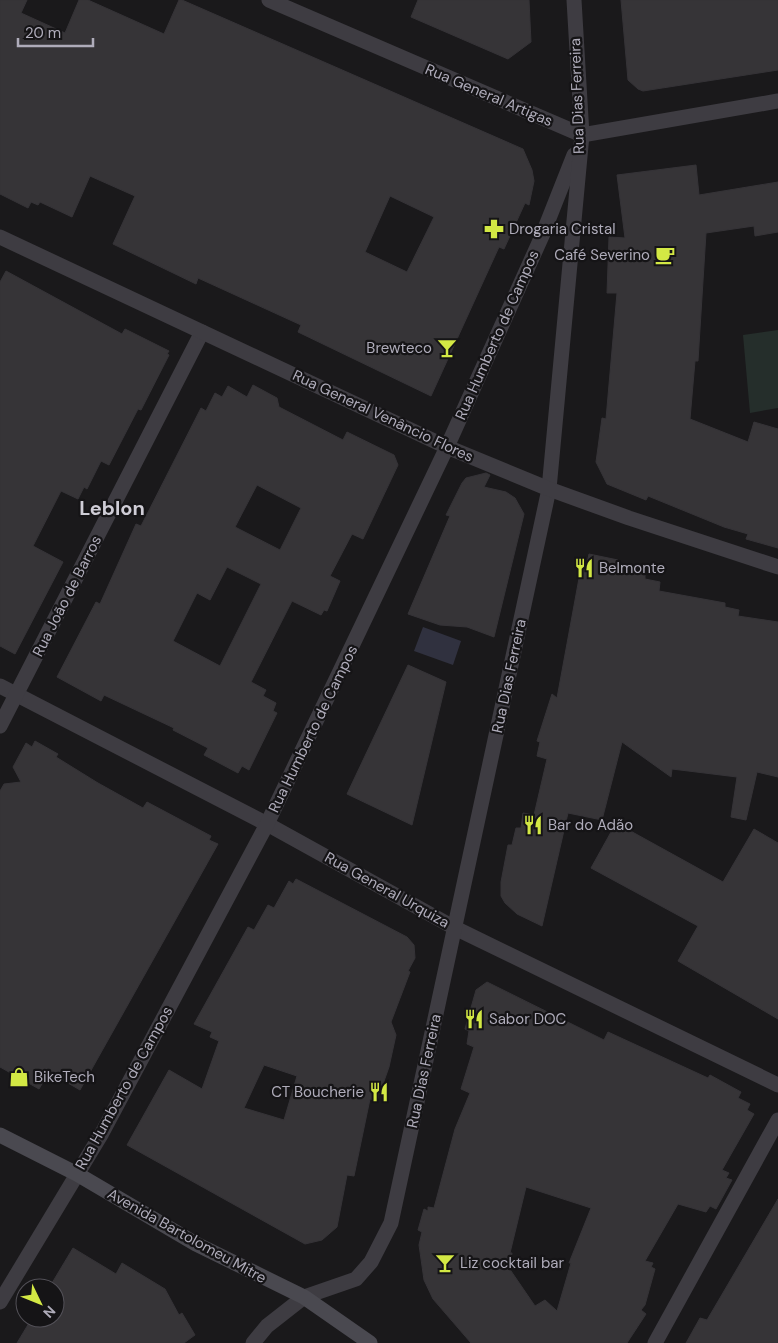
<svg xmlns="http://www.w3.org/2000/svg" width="778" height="1343" font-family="'DM Sans',sans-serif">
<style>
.green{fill:#252e2b}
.water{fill:#30313f}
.building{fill:#363437;stroke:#353337;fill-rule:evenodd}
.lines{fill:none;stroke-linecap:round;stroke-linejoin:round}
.minor{stroke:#3e3c42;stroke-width:15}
.tertiary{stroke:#3e3c42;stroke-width:15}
.secondary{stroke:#4a4950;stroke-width:15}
.labels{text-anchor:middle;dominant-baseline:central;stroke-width:4.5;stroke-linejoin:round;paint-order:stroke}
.street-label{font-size:15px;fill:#afacba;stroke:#151416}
.poi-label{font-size:15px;fill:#afacba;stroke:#151416;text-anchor:start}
.district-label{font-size:20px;font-weight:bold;fill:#cfcdd6;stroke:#151416}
</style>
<rect width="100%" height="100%" fill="#1a191b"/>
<!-- green -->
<path class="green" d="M778 330V408L750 413 743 335Z"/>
<!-- water -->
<path class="water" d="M423 627 461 641 453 665 414 651Z"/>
<!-- building -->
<g class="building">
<path d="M0 0H27L21 13 65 33 79 0H88L164 34 179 0H182L523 149 532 170 534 181 529 205 525 203 504 249 499 247 431 396 298 332 301 325 198 278 196 284 113 244 135 196 90 176 72 217 40 202 38 205 31 202 28 208 0 194ZM390 196 434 217 407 272 365 252Z"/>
<path d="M418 0H529L531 42 508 59 411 17Z"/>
<path d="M621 0H778V70L643 91 638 89 628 80Z"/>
<path d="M696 165 699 195 778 182V232L755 236 754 226 706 233 698 361H695L690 419 748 442 754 422 778 429V548L746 539 748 534 724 527 648 496 646 500 607 484 596 462 602 418 606 419 617 293H607L609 237 625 238 617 175Z"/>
<path d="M6 271 122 334 125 329 169 351 167 354 169 355 141 410 138 409 109 465 101 461 87 489 84 487 78 499 61 491 33 546 63 562 15 654 0 646V282Z"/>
<path d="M253 385 277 398 279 407 343 440 347 432 394 455 398 465 363 539 352 534 330 576 340 581 327 611 324 610 321 615 292 601 251 682 266 690 263 696 276 703 273 711 277 713 249 770 242 766 238 773 204 755 208 748 173 730 174 728 104 695 101 701 57 677 96 602 100 604 136 524 141 526 201 408 206 411 215 393 222 397 228 386 247 397ZM257 485 301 508 280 550 235 527ZM227 567 261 584 220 666 173 641 197 593 210 600Z"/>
<path d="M486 473 490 475 484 487 506 492 515 498 524 514 494 637 467 627 440 625 408 614 450 516 446 515 462 483 466 478Z"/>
<path d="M589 554 618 560 617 564 634 568 633 572 645 575V579L660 582 659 591 725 603V607L739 610 738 616 778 622V777L757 772 746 820 731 817 737 777 672 769 671 777 622 742 602 820 568 813 542 926 517 914 505 903 501 896V882L508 845H512L516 828H521L523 813 534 815 547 759 537 756 540 742 537 741 552 694 557 698 582 562 587 563Z"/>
<path d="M408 665 446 682 412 825 347 794Z"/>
<path d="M35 741 58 754 56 757 98 783 143 808 147 802 211 836 209 840 218 844 80 1090 49 1072 39 1089 0 1067V791L4 784 21 782 13 767 26 743 32 747Z"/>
<path d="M616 823 723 882 754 829 778 843V1019L678 961 698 926 591 868Z"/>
<path d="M296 879 407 937 414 945 415 958 408 971 410 972 391 1022 396 1035 389 1067 377 1101 370 1099 354 1176 347 1175 337 1227 322 1240 305 1244 127 1145 169 1070 202 1089 219 1041 210 1037 212 1032 194 1024 248 927 254 930 268 905 274 908 289 881 293 884ZM264 1065 297 1076 284 1120 244 1108Z"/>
<path d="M487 982 604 1040 608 1032 708 1078 710 1075 741 1092 738 1098 750 1104 747 1110 754 1114 722 1170 729 1173 726 1178 732 1180 716 1209 710 1206 706 1212 678 1204 645 1261 653 1263 651 1267 655 1269 645 1305 641 1310 646 1314 627 1343H471L433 1299 424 1280 419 1245 422 1232 418 1230 424 1209 428 1211V1207L434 1208 455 1129 470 1093 461 1089 474 1047 467 1044 469 1031 465 1029 476 990ZM526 1187 591 1208 569 1263H571L557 1311 545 1300 535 1306 509 1268 512 1253H510Z"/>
<path d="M778 1199V1343H686L700 1318 707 1320Z"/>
<path d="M73 1248 116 1274 122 1263 165 1289 179 1315 182 1313 195 1335 184 1343H17L32 1318H55V1288H49Z"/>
</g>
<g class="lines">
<!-- minor -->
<g class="minor">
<path d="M269 0 582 135 778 101"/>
<path d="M0 686 267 824 455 928 778 1085"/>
<path d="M0 726 202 332"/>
<path d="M0 1302 102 1133 267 824 447 447 542 236 574 155"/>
<path d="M253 1343 267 1326 304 1297 356 1279 371 1262 391 1223 549 489 582 135 574 0"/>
<path d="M655 1343 778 1120"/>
</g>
<!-- tertiary -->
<path class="tertiary" d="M0 237 447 447 549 489 629 518 778 567"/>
<!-- secondary -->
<path class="secondary" d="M0 1135 77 1174 196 1244 304 1297 370 1343"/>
</g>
<!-- icons -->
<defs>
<symbol id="pharmacy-bare" viewBox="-9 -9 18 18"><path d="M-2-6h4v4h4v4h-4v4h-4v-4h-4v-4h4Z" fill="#d3e844" stroke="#151416" stroke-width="2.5" paint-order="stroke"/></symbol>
<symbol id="cafe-bare" viewBox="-9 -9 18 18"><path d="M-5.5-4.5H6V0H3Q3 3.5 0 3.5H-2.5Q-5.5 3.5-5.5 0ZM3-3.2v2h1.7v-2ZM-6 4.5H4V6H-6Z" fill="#d3e844" stroke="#151416" stroke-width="2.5" paint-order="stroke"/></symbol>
<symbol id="bar-bare" viewBox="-9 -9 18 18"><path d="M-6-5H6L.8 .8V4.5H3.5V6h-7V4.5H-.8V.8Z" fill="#d3e844" stroke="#151416" stroke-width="2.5" paint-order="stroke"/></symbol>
<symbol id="restaurant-bare" viewBox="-9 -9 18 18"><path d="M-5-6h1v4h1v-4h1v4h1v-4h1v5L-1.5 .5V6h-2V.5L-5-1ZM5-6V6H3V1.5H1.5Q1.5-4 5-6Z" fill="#d3e844" stroke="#151416" stroke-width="2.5" paint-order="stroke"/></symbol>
<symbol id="shop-bare" viewBox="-9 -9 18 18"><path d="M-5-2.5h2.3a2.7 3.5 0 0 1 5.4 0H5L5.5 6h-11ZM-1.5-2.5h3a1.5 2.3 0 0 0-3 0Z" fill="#d3e844" stroke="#151416" stroke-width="2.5" paint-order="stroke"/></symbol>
</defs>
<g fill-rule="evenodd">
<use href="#pharmacy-bare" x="480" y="215" width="28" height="28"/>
<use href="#cafe-bare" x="651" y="241" width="28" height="28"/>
<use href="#bar-bare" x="433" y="334" width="28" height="28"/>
<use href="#restaurant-bare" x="570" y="554" width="28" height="28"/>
<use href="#restaurant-bare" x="519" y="811" width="28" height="28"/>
<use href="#restaurant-bare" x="460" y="1005" width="28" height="28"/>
<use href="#shop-bare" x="5" y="1063" width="28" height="28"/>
<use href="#restaurant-bare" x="365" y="1078" width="28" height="28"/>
<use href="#bar-bare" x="431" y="1249" width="28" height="28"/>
</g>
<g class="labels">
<!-- street labels -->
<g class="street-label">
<text transform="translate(489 95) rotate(23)">Rua General Artigas</text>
<text transform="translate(577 96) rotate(-92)">Rua Dias Ferreira</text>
<text transform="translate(497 335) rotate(-66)">Rua Humberto de Campos</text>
<text transform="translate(383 416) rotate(25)">Rua General Venâncio Flores</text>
<text transform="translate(67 596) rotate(-63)">Rua João de Barros</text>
<text transform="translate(509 676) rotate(-78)">Rua Dias Ferreira</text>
<text transform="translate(313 729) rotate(-64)">Rua Humberto de Campos</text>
<text transform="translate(387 890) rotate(29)">Rua General Urquiza</text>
<text transform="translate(424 1071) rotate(-78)">Rua Dias Ferreira</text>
<text transform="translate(124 1088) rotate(-61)">Rua Humberto de Campos</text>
<text transform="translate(187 1236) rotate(29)">Avenida Bartolomeu Mitre</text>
</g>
<!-- poi labels -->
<g class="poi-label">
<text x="509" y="229">Drogaria Cristal</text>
<text x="650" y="255" text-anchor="end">Café Severino</text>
<text x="432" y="348" text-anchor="end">Brewteco</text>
<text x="599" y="568">Belmonte</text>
<text x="548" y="825">Bar do Adão</text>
<text x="489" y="1019">Sabor DOC</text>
<text x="34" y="1077">BikeTech</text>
<text x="364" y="1092" text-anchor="end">CT Boucherie</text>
<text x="460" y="1263">Liz cocktail bar</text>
</g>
<!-- district labels -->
<g class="district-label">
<text x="112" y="508">Leblon</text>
</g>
</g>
<!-- north arrow -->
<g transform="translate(40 1303) rotate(133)"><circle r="24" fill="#151416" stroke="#535158"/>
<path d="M0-4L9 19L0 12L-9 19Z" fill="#d3e844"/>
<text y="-8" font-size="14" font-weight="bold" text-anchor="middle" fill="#afacba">N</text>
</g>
<!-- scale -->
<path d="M18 38v8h75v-8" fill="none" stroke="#afacba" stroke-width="2.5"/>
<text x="25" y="38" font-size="15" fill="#afacba" stroke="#151416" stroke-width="4" paint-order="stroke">20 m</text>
</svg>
